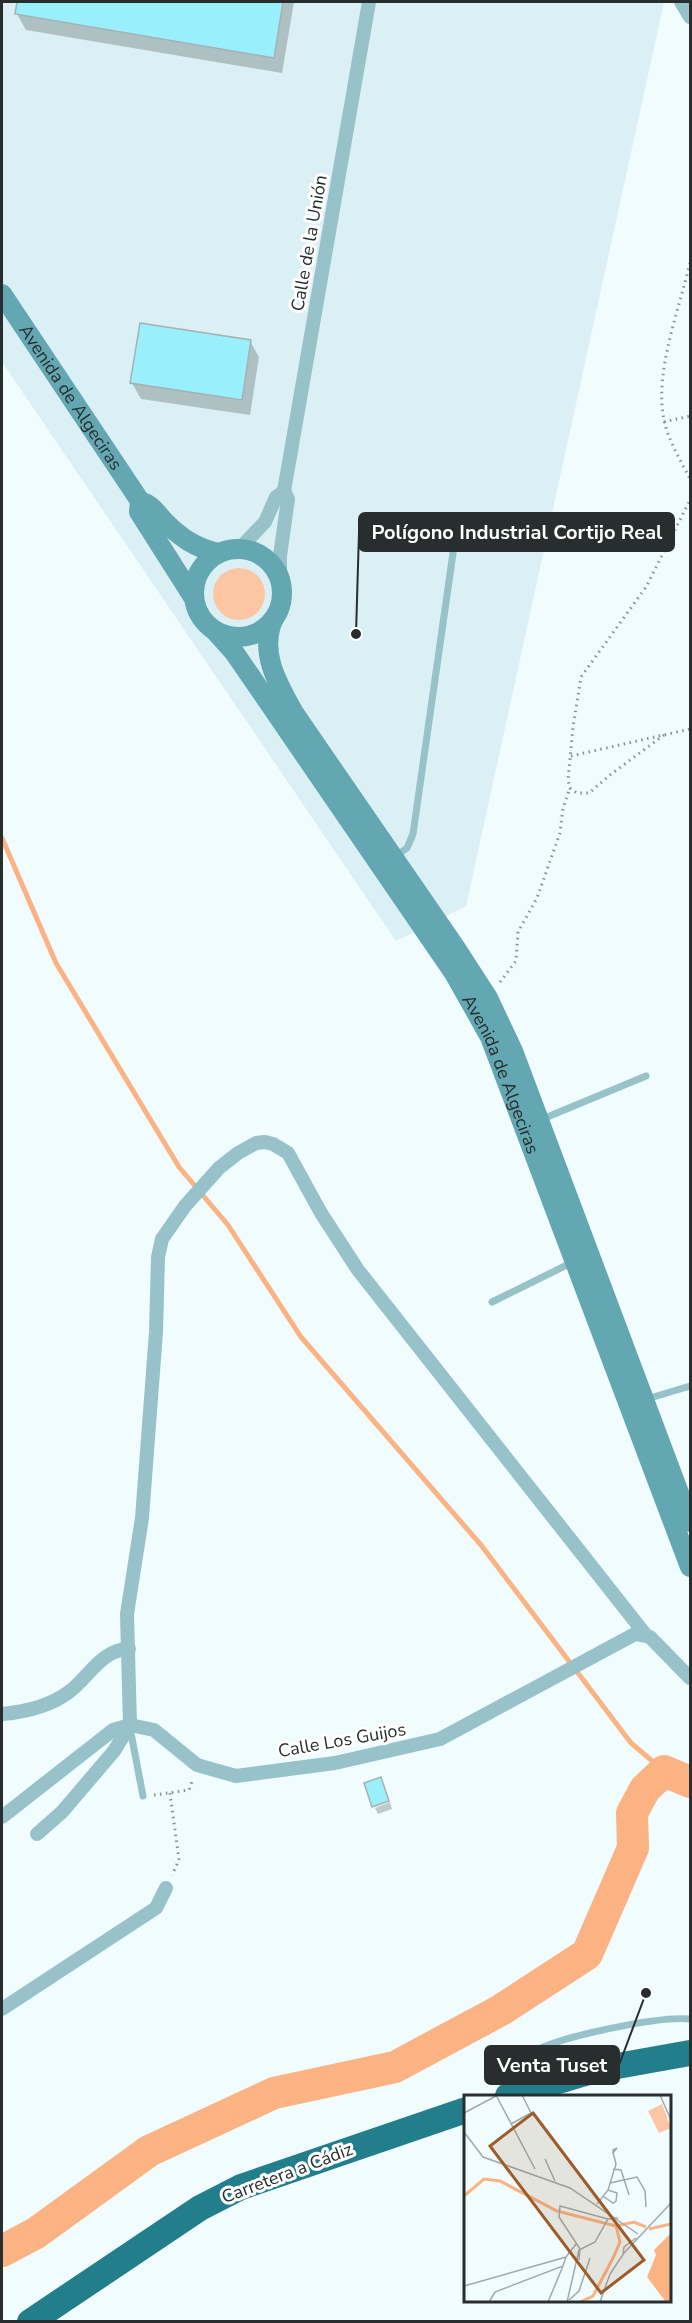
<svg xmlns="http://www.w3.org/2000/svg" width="692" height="2323" font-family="'Nunito Sans',sans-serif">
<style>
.built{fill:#dbf0f4}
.green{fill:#fcc6a4}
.shadow{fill:#0003}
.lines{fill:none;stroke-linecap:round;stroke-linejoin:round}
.stream{stroke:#fbb383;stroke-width:5}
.river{stroke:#fbb383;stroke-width:32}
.building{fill:#9aeffd;stroke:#a5b1b2;stroke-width:1.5}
.path{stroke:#889092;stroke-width:3;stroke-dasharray:1.5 4.5;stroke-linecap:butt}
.lane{stroke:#97c2ca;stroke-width:7}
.street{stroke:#97c2ca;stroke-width:14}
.secondary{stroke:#62a7b2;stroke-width:20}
.highway{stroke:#237e8b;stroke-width:26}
.labels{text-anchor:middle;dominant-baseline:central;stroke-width:6;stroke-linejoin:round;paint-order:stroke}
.street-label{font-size:18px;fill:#282d2e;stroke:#fff}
.inset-river{fill:none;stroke:#fbb383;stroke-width:3}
.inset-road{fill:none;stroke:#a0a9ab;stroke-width:1.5}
.view{fill:#9f5c2b;fill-opacity:0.15;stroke:#9f5c2b;stroke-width:3}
.inset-edge{fill:none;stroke:#282d2e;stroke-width:3}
.leader{fill:none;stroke:#282d2e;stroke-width:2}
.callout-dot{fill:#282d2e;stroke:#fff;stroke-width:2}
.callout{fill:#282d2e;stroke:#282d2e;stroke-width:2}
.callout-label{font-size:20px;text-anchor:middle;font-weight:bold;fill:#fff}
</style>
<rect width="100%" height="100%" fill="#f0fcfe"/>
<!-- built -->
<path class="built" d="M2 2H664L466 906 396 941 2 362Z"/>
<!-- green -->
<circle class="green" cx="239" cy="594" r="26"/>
<!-- shadow -->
<g class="shadow">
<path d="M19 2H294L282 73 26 30 17 14Z"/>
<path d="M250 341 259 357 250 415 141 399 132 383Z"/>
<path d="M390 1802 392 1809 378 1814 375 1808Z"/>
</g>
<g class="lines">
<!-- stream -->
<path class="stream" d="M2 838 56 963 179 1167 228 1225 301 1337 481 1545 631 1743 664 1771"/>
<!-- river -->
<path class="river" d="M2 2251 36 2233 149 2151 274 2093 395 2067 501 2010 587 1954 633 1848 632 1813 645 1789 664 1771 690 1782"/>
</g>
<!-- building -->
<g class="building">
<path d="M17 2H283L274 58 15 14Z"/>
<path d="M140 323 251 340 242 400 130 383Z"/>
<path d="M381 1777 389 1801 372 1807 364 1783Z"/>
</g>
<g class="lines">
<!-- path -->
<g class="path">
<path d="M690 263C679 310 654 373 664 420 668 440 681 461 690 479"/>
<path d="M664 422 690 416"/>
<path d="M664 735 610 775 589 793H577L570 788 568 780 573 727 581 677 646 587 690 500"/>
<path d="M571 756 690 729"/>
<path d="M500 982 516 961 518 932 537 898 560 833 563 808 570 788"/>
<path d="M170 1793 179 1860 172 1875"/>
<path d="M154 1795 189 1790 193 1779"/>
</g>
<!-- lane -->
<g class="lane">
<path d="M396 856 407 848 413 834 453 553"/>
<path d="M540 1120 646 1076"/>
<path d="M492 1302 573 1262"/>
<path d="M647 1399 690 1386"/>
<path d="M130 1728 143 1796"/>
<path d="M508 2089C511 2075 520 2059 533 2052 561 2036 659 2016 690 2019"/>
</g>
<!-- street -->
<g class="street">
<path d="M681 2 690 17"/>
<path d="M239 549 265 522 276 497 284 491"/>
<path d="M280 579V556L288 499 284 491 369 2"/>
<path d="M2 1714C25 1712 50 1706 69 1692 89 1677 102 1649 129 1649"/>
<path d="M2 1817 113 1730 130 1725 154 1730 197 1765 236 1776 335 1763 440 1739 635 1634 650 1637 690 1678"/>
<path d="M37 1834 62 1812 114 1751 130 1725 127 1614 142 1518 156 1332 158 1257 162 1239 185 1206 219 1168 238 1153 256 1143 265 1142 273 1144 288 1153 321 1213 358 1270 645 1634"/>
<path d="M2 2009 156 1908 166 1888"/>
</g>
<!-- secondary -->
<g class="secondary">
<path id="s1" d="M2 294 140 501 139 512 193 597"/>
<path d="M140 501C153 505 156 513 165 522 181 538 196 548 218 553"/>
<circle cx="238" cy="593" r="44"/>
<path d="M273 620C259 653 278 684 294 713L455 947 488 998 513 1051 690 1522"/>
<path id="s2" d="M216 632 234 652 454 973 490 1037 690 1567"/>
</g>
<!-- highway -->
<g class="highway">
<path d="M508 2096 595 2070 690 2053"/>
<path d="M30 2322 200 2208 241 2187 466 2110"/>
</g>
</g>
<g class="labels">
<!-- street labels -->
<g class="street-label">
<text transform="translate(309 243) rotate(-80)">Calle de la Unión</text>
<text stroke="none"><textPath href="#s1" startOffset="124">Avenida de Algeciras</textPath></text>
<text stroke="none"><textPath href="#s2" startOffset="528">Avenida de Algeciras</textPath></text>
<text transform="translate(342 1740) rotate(-10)">Calle Los Guijos</text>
<text transform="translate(287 2173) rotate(-21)">Carretera a Cádiz</text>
</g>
</g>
<!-- overview -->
<g transform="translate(464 2095)">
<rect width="207" height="207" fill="#f0fcfe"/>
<path d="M198 9 207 33 195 38 184 16Z" fill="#fcc6a4"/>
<path d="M207 138V207H202L183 182 192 160 190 155Z" fill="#fbb383"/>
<path class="inset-river" d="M0 101 20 84 36 86 93 116 152 131M185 134 207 129M116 207 129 201 149 163 156 147 152 131 170 127 182 132"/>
<path class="inset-road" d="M32 0 71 74M196 0 207 25M0 18 32 1M47 29 67 18 58 0M0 37 19 62 106 93 174 139M81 64 91 86M149 74 157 75 165 100M146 88 173 82 181 96 182 112M139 101 149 108 152 106 153 98 144 95M133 109 144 95 152 69 151 65 149 58V55L153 53 149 58M159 160 160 152 172 143M115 165 116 154 95 122 96 111 144 124M0 191 102 162 112 149M105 205 115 196 126 163M25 207 31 197 99 171 102 162M84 207 99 171M103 207 115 155 131 147 144 124 154 123M136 207 146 179 160 158 207 108"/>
<path class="view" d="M69 18 180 165 137 198 26 51Z"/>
<rect width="207" height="207" class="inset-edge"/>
</g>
<!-- callouts -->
<path class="leader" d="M356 634L359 532M646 1993L619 2065"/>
<g class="callout-dot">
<circle cx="356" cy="634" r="6"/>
<circle cx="646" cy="1993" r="6"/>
</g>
<g class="callout">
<rect x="359" y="513" width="315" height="38" rx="6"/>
<rect x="485" y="2046" width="134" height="38" rx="6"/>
</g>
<g class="callout-label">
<text x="517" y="539">Polígono Industrial Cortijo Real</text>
<text x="552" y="2072">Venta Tuset</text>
</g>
<!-- border -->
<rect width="692" height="2323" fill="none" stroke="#282d2e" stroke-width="6"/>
</svg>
